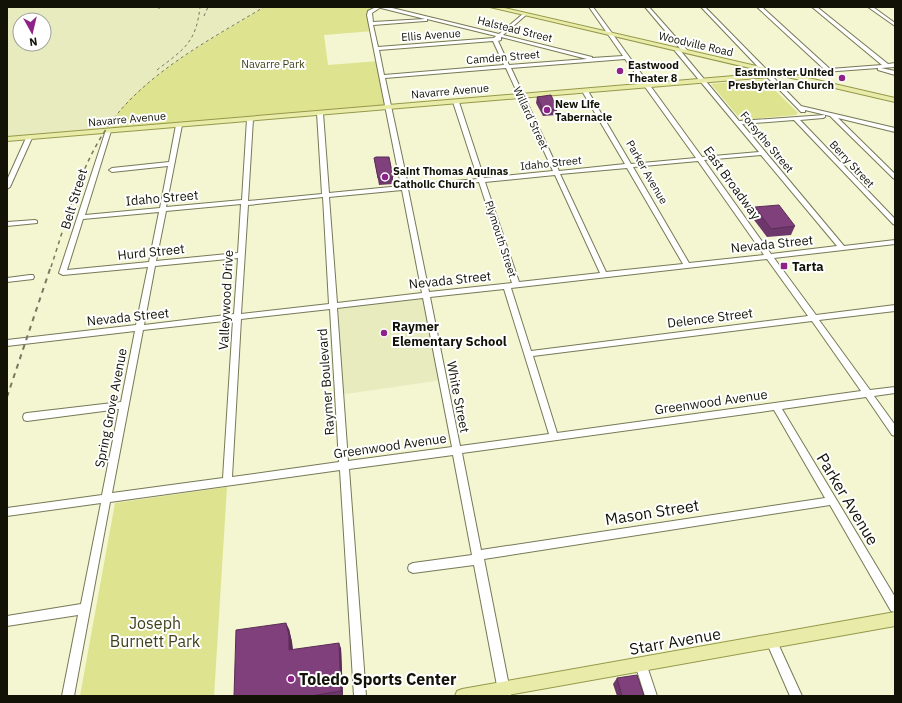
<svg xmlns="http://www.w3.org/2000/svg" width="902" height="703" font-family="'IBM Plex Sans',sans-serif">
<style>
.built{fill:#e8ebbe;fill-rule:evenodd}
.green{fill:#dee38f}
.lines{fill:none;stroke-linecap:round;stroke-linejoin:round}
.minor-casing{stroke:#777957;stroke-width:2}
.major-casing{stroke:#95984a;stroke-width:2}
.minor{fill:#fff;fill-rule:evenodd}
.major{fill:#e9eca8;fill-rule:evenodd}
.rail-far2{stroke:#767860;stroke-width:1;stroke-dasharray:3 3;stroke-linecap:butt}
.rail-far1{stroke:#767860;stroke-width:1.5;stroke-dasharray:4 4;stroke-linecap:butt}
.rail{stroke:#767860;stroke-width:2;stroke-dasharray:5 5;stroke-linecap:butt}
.wall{fill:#6e376b}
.shaded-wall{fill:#5a2d57}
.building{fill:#80407c;stroke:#5a2d57}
.poi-dot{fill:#8d2388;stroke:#fff;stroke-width:1.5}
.labels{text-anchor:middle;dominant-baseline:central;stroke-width:4;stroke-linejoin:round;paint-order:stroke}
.far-street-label{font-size:11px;fill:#121306;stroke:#fff}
.far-park-label{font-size:11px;fill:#3f4118;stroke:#fff}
.far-poi-label{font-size:11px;font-weight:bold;fill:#121306;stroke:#fff;text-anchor:start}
.street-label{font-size:13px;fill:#121306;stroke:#fff}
.poi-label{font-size:13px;font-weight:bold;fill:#121306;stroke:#fff;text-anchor:start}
.near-street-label{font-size:16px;fill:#121306;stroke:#fff}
.near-park-label{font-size:16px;fill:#3f4118;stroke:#fff}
.near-poi-label{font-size:16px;font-weight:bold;fill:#121306;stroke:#fff;text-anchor:start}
</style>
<rect width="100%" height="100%" fill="#f3f6d0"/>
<!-- built -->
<g class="built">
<path d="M7 7H264L211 41 117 113 104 132 7 139ZM20 20H44V44H20Z"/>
<path d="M426 295 442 380 339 395 334 306Z"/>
</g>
<!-- green -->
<g class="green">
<path d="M264 7H378L370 12 373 31 324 35 328 65 379 61 389 108 104 132C114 118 123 105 135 94 173 59 221 34 264 7Z"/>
<path d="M764 79 798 113 796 115 741 120 711 84Z"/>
<path d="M227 487 214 696H80L115 503Z"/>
</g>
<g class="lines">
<defs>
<g id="minor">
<path d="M376 7H388L499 34 524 13H526V15L503 35 592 57V58L623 56 589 7H593L702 157 759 152 675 51V49H679L739 121 825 115V117L823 118 800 120 895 219V225L893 224 794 120 742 124 844 246 895 240V244L774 258 816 315 895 305V311L819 320 870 390 895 387V393L874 396 895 425V436L892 435 866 397 782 409 895 597V612L891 611 830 505 484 559 511 696H499L474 565 413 573 409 571 408 568 409 565 413 563 472 555 453 455 349 469 366 696H354L340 470 110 502 74 696H62L78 615 7 626V616L81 604 101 503 7 516V508L102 495 119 409 27 421 24 420 23 417 24 414 27 413 121 402 135 331 7 346V340L136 325 148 267 63 275 59 273 106 130 111 131 85 215 160 208 168 166 112 172 109 170 112 168 169 162 176 125 179 123 182 125 166 207 242 200 247 119 250 117 253 119 248 201 322 194 317 113 320 111 323 113 329 193 401 186 367 15 368 11ZM381 7V8L425 19 373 22 372 13ZM427 19 496 36 494 38 378 47 373 25 425 21H427ZM501 37 587 59 509 65 498 41 501 40ZM493 41 504 65 384 75 379 50ZM625 59 696 158 631 164 588 91 585 89 582 91 625 164 559 171 511 68ZM506 68 553 171 484 178 459 102 456 100 453 102 478 179 408 185 385 78ZM761 155 837 246 771 254 704 160ZM698 161 764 255 689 263 633 167ZM627 168 683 264 606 272 560 174ZM555 175 600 273 519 282 485 182ZM479 182 512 283 429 292 408 189ZM402 190 422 293 337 303 329 197ZM323 197 329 304 241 314 248 205ZM241 204 238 253 156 261 166 211ZM159 212 149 262 67 270 83 219ZM238 258 234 314 144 325 155 266ZM767 259 808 316 531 351 511 288ZM504 289 549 434 460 446 430 297ZM423 298 452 447 348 461 337 308ZM330 309 339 462 232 477 241 319ZM233 320 223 478 112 493 143 330ZM812 321 861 391 557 433 533 356ZM774 410 825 498 481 550 462 453Z"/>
<path d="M645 7H649L687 50V52H683Z"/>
<path d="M701 7H705L766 69V71H762Z"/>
<path d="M757 7H762L830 69 882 65 812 7H817L888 64 895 63V67L881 68 895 71V75L878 70V68L783 75 782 74 785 72 824 69Z"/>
<path d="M868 7H873L895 23V26Z"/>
<path d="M767 75H771L801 106 895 128V132L838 118 895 174V179L893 178 830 116 805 110V112H801L767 77Z"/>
<path d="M29 136 32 138 10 187 7 189V180L26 138Z"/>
<path d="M35 220 37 221V223L7 226V222Z"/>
<path d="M30 275H33L34 277 33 279 7 282V278Z"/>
<path d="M771 636 775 637 802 696H790L766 641 767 637Z"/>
<path d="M641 658 645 660 657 696H645L635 664 637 660Z"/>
</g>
<g id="major">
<path d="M490 7H500L895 98V102L783 76 7 141V137L771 73Z"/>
<path d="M895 612V626L502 696H455L457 691 462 689Z"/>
</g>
</defs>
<!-- minor casing -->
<use href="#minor" class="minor-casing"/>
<!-- major casing -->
<use href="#major" class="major-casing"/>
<!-- minor -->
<use href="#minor" class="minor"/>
<!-- major -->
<use href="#major" class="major"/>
<!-- rail-far2 -->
<g class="rail-far2">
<path d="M159 7V9"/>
<path d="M204 16 208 7"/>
<path d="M157 70C184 49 196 43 200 7"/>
<path d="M114 118C153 69 211 39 264 7"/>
</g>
<!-- rail-far1 -->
<path class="rail-far1" d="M51 267C68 216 81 160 115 117"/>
<!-- rail -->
<path class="rail" d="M7 397 51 266"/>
</g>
<!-- wall -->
<g class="wall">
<path d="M537 97 557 109V115L543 116 536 103Z"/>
<path d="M374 158 393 177V184L379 185Z"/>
<path d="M755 207 795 226 791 235 767 237 751 216Z"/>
<path d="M289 629 292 642 293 650 341 648 343 696H234Z"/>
<path d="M617 678 644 696H617L613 684Z"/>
</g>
<!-- shaded-wall -->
<g class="shaded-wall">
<path d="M286 623 289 629 292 642 293 656 289 650Z"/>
<path d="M339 643 341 648 343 696 341 691Z"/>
</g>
<!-- building -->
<g class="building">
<path d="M551 95 557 109 543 110 537 97Z"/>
<path d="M376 157H389L393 177 378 178 374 158Z"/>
<path d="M779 205 795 226 771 229 755 207Z"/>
<path d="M286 623 289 636V650L339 643 341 691 311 696H234L236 630Z"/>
<path d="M637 675 644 696H622L617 678Z"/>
</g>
<!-- markers -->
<g class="poi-dot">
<circle cx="620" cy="71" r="4"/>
<circle cx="842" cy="78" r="4"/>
<circle cx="547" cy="110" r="4"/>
<circle cx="385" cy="177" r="4"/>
<rect x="780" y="262" width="8" height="8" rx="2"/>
<circle cx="384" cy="333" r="4"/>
<circle cx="291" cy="679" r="4"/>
</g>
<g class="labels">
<!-- far-street labels -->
<g class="far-street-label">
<text transform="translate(515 29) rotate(14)">Halstead Street</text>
<text transform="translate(431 35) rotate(-4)">Ellis Avenue</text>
<text transform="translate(696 44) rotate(13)">Woodville Road</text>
<text transform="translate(503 57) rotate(-5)">Camden Street</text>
<text transform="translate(450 91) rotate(-5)">Navarre Avenue</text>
<text transform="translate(531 118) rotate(65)">Willard Street</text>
<text transform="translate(127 119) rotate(-5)">Navarre Avenue</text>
<text transform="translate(767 142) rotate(50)">Forsythe Street</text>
<text transform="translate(551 163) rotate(-6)">Idaho Street</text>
<text transform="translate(852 164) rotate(47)">Berry Street</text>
<text transform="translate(647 172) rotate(60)">Parker Avenue</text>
<text transform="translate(501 239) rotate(72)">Plymouth Street</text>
</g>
<!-- far-park labels -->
<g class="far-park-label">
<text x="273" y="64">Navarre Park</text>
</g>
<!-- far-poi labels -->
<g class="far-poi-label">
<text x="628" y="65">Eastwood<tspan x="628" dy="13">Theater 8</tspan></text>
<text x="834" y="72" text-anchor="end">Eastminster United<tspan x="834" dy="13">Presbyterian Church</tspan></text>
<text x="555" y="104">New Life<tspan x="555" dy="13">Tabernacle</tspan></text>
<text x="393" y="171">Saint Thomas Aquinas<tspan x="393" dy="13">Catholic Church</tspan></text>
</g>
<!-- street labels -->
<g class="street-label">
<text transform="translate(732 183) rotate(54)">East Broadway</text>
<text transform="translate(162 198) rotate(-5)">Idaho Street</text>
<text transform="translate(74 199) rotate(-73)">Belt Street</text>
<text transform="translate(772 244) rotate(-6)">Nevada Street</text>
<text transform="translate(151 252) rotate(-6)">Hurd Street</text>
<text transform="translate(450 280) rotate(-6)">Nevada Street</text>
<text transform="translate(226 300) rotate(-87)">Valleywood Drive</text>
<text transform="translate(128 317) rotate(-6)">Nevada Street</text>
<text transform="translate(710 318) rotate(-7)">Delence Street</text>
<text transform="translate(326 382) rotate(-94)">Raymer Boulevard</text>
<text transform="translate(458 397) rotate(79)">White Street</text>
<text transform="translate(711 402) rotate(-8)">Greenwood Avenue</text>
<text transform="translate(111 408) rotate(-79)">Spring Grove Avenue</text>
<text transform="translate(390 446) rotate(-8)">Greenwood Avenue</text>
</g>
<!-- poi labels -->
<g class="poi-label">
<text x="792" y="266">Tarta</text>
<text x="392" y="326">Raymer<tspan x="392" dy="15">Elementary School</tspan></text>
</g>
<!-- near-street labels -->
<g class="near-street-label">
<text transform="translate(848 499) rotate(59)">Parker Avenue</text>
<text transform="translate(652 512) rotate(-9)">Mason Street</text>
<text transform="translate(675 641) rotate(-10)">Starr Avenue</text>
</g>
<!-- near-park labels -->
<g class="near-park-label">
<text x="155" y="623">Joseph<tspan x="155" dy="18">Burnett Park</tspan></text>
</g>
<!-- near-poi labels -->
<g class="near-poi-label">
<text x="299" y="679">Toledo Sports Center</text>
</g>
</g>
<!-- border -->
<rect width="902" height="703" fill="none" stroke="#121306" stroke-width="16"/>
<!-- north arrow -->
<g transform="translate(32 32) rotate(172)"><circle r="19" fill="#ffffff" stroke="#a0a19b"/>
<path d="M0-3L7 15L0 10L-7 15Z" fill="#8d2388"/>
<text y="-6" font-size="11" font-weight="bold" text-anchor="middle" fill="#121306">N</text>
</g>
</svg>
